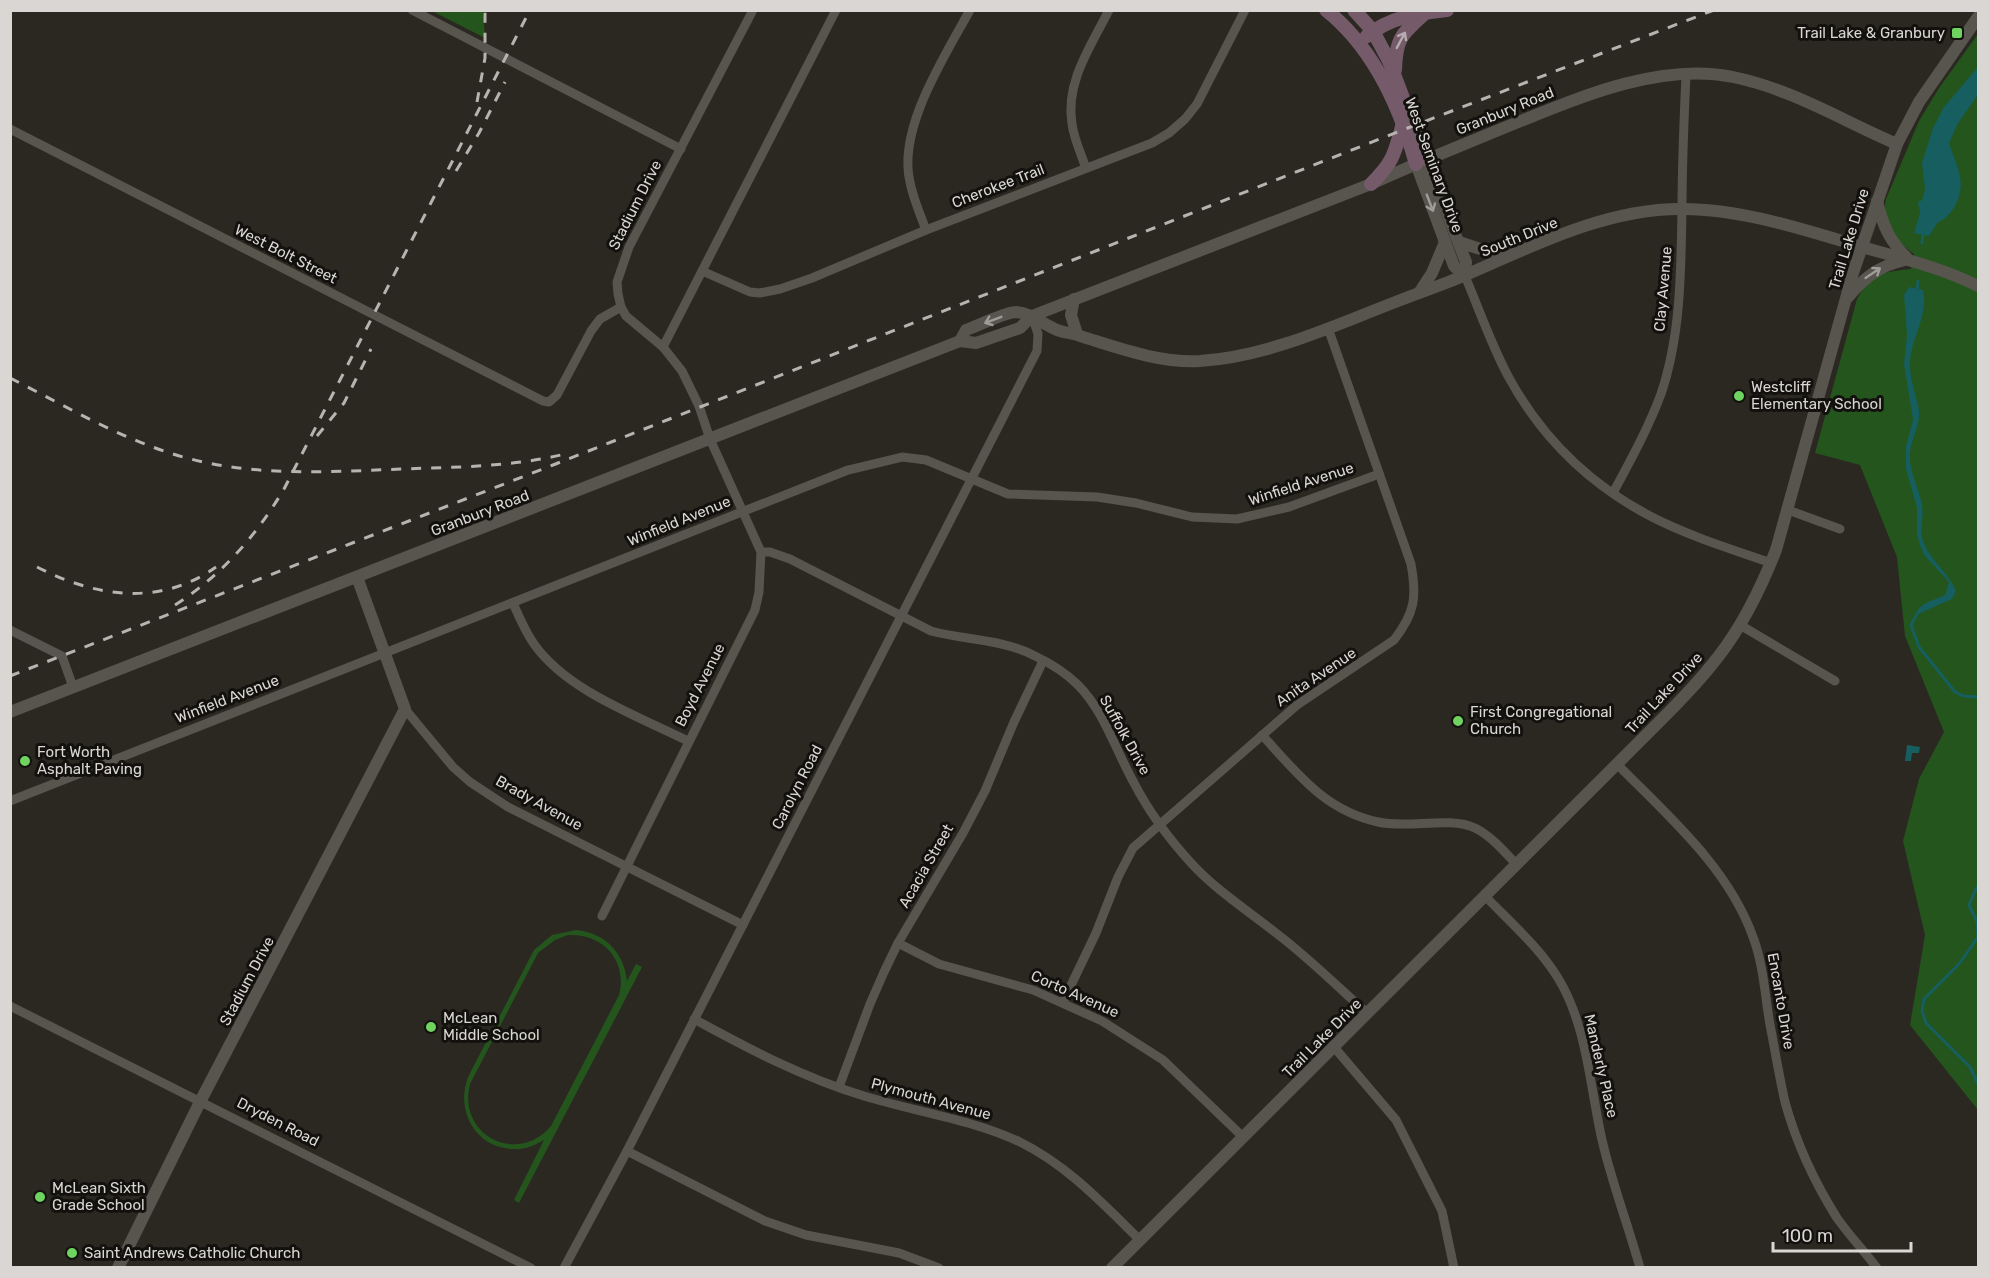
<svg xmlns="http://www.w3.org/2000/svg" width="1989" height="1278" font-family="Rubik,sans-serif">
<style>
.green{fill:#23551d;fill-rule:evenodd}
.water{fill:#165e5f}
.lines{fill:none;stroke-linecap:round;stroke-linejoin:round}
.stream{stroke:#165e5f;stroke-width:3}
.minor{stroke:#58544e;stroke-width:9}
.tertiary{stroke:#58544e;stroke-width:12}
.secondary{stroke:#755a69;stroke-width:14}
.rail{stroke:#b7b4b0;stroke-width:3;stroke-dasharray:10 10;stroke-linecap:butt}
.oneway{stroke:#b6abae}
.oneway2{stroke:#9f9c97}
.poi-dot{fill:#6fd35f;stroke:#12110e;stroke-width:2}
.labels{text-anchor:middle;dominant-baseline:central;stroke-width:6;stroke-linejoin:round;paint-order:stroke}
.poi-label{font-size:15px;fill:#d9d6d3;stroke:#12110e;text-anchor:start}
.street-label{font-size:15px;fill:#d9d6d3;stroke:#12110e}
</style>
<rect width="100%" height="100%" fill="#2b2822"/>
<!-- green -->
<g class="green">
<path d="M432 11H483L485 38Z"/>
<path d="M1978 34V1110L1910 1025 1925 935 1903 841 1919 779 1944 732 1905 636 1897 557 1860 465 1815 453 1857 299C1872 273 1883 272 1911 269L1914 254C1897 242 1881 222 1886 199L1919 121 1939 88Z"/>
<path d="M576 930C605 933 624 952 627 981L636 964 642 967 519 1203 514 1200 544 1140C535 1145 525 1150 514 1149 475 1149 454 1109 469 1075L534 950 552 935ZM568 935C603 933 628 961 619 995L551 1126C517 1166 457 1135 470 1084L538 953 555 940Z"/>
</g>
<!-- water -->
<g class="water">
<path d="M1978 67V95L1958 123 1949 143C1956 166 1968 182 1955 206 1951 213 1945 220 1938 222L1929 236 1914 233 1920 213 1918 202 1922 200 1925 190 1922 163 1933 128 1944 107Z"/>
<path d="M1909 287 1923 290C1929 318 1909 340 1910 366 1910 381 1917 396 1919 411 1920 425 1912 438 1910 452 1908 470 1919 488 1922 505 1924 516 1920 527 1922 537 1927 559 1948 571 1956 591L1952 599 1916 615C1918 603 1935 600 1945 595L1949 582 1924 555 1920 545 1917 535V508L1906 469V446L1913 420 1904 364 1907 335 1904 295Z"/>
<path d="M1907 745 1920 747 1919 753H1912L1911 761H1905Z"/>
</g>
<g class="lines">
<!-- stream -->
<g class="stream">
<path d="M1922 243 1923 234"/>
<path d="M1917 291 1918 281"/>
<path d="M1917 614 1911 625 1919 647 1955 692 1963 696 1978 697"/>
<path d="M1977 887 1969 905 1977 922 1978 937 1959 964 1924 999 1922 1011 1926 1023 1970 1067 1978 1084"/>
</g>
<!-- minor -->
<g class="minor">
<path d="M412 10 681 149"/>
<path d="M10 129 543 401 549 402 557 395 591 331 600 319 621 307"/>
<path d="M1086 168C1081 154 1074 139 1072 124 1065 82 1091 46 1109 10"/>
<path d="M926 230C920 214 913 198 910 182 897 129 945 56 970 10"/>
<path d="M702 271 750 292 760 293 780 289 812 278 926 230 1152 143 1169 133 1185 119 1197 104 1245 10"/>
<path d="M1465 276C1479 309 1491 344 1508 376 1541 437 1590 485 1652 517 1689 536 1731 549 1771 563"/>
<path d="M663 347 836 10"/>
<path d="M1613 493C1630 461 1648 429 1661 394 1681 335 1681 270 1682 208 1682 164 1684 119 1686 75"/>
<path d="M1788 510 1840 529"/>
<path d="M761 552H770L790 559 931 631C965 640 1001 639 1033 655 1048 662 1066 673 1078 685 1104 711 1116 751 1134 783 1149 812 1170 840 1192 864 1217 891 1247 910 1276 933 1309 958 1338 987 1368 1014"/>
<path d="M513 603C519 617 525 631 534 644 567 691 638 716 688 741"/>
<path d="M1740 625 1835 681"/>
<path d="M10 630 62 656 73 687"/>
<path d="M405 709 453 767 470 782 508 807 743 925"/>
<path d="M1262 735C1297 773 1324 810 1378 822 1408 829 1449 816 1475 828 1491 836 1504 851 1516 864"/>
<path d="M1617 764C1668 816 1728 867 1753 937 1765 969 1765 1003 1772 1035 1776 1057 1780 1080 1785 1102 1796 1142 1815 1183 1837 1218 1849 1235 1864 1251 1877 1268"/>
<path d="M10 801 848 470 902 457 926 460 1008 494 1097 497 1136 503 1192 517 1237 519 1289 507 1379 474"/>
<path d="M1485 896C1510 922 1539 947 1558 978 1587 1025 1590 1087 1602 1140 1612 1183 1628 1225 1640 1268"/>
<path d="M602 916 755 610 759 592 761 552 710 439 699 406 682 371 663 347 626 316 621 307 618 294 617 282 629 247 753 10"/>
<path d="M898 943 939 964 1033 990 1102 1021 1163 1060 1243 1137"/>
<path d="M1063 1002 1096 933 1118 877 1133 848 1297 705 1394 640C1415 613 1417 597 1411 564L1328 328"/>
<path d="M10 1006 531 1268"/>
<path d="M694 1019C749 1049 804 1078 864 1096 916 1112 971 1119 1020 1142 1067 1165 1103 1204 1140 1240"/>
<path d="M1334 1047 1396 1120 1442 1211 1454 1268"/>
<path d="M839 1087 870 1004 884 972 898 943 963 833 985 791 1014 722 1043 661"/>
<path d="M627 1151 765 1221 806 1235 899 1253 939 1268"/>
<path d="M564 1268 627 1151 1037 351 1038 334 1032 316"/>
</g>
<!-- tertiary -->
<g class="tertiary">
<path d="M1426 159 1466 262 1465 276"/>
<path d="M1416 164 1454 266 1465 276"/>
<path d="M1877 201C1883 226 1889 240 1907 258"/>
<path d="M1459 242C1477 248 1492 254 1511 252"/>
<path d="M1419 293 1432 273 1445 242"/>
<path d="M1848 297C1865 277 1879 266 1905 260"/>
<path d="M1074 299 1071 315 1077 334"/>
<path d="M960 341 966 330C977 326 1006 312 1016 312 1032 313 1045 326 1060 331 1066 333 1074 333 1080 336 1119 348 1158 363 1200 361 1270 356 1333 326 1398 301 1421 292 1445 284 1468 274 1535 245 1606 209 1680 209 1736 208 1799 228 1852 244 1895 257 1938 266 1978 286"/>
<path d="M10 712 960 341 976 343 1020 328 1032 316 1371 184C1414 164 1458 147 1501 129 1571 101 1657 61 1733 77 1792 89 1843 121 1897 144"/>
<path d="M118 1268 201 1100 405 709 357 577"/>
<path d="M1112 1268 1652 729C1675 706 1698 683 1718 657 1743 625 1761 588 1776 550L1853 273 1897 144 1919 102 1978 17"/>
</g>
<!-- secondary -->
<g class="secondary">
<path d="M1326 10C1374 48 1400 107 1416 164"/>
<path d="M1354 10 1373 31 1389 61 1426 159"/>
<path d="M1367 36C1390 17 1418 13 1447 10"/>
<path d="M1395 70C1396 38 1401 35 1424 14"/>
<path d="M1371 184C1394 162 1395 152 1403 123"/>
</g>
<!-- rail -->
<g class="rail">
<path d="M477 102 485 58V10"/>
<path d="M456 171 479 133 505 82"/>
<path d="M10 378C62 404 112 434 167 452 244 478 323 472 402 469 455 467 509 467 561 455"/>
<path d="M317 436 344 403 371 349"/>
<path d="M37 567C95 597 160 607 216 567"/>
<path d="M175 605C222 575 256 536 284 489L530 10"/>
<path d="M10 676 553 465 1400 131 1714 10"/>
</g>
</g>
<!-- one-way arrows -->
<defs><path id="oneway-shaft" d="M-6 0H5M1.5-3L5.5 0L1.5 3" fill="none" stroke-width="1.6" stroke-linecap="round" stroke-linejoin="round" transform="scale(1.5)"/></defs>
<use class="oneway" href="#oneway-shaft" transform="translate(1401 40) rotate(-62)"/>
<g class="oneway2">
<use href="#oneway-shaft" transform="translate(1430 203) rotate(69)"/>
<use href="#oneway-shaft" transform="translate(1873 273) rotate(-34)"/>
<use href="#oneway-shaft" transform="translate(993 320) rotate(159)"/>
</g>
<!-- markers -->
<g class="poi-dot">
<rect x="1951" y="27" width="12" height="12" rx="3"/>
<circle cx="1739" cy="396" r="6"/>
<circle cx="1458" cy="721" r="6"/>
<circle cx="25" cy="761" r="6"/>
<circle cx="431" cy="1027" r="6"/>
<circle cx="40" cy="1197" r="6"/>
<circle cx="72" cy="1253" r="6"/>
</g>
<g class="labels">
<!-- poi labels -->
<g class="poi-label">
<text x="1945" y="33" text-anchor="end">Trail Lake &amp; Granbury</text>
<text x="1751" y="387">Westcliff<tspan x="1751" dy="17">Elementary School</tspan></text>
<text x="1470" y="712">First Congregational<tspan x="1470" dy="17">Church</tspan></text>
<text x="37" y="752">Fort Worth<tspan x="37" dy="17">Asphalt Paving</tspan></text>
<text x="443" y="1018">McLean<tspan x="443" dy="17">Middle School</tspan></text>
<text x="52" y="1188">McLean Sixth<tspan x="52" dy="17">Grade School</tspan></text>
<text x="84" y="1253">Saint Andrews Catholic Church</text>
</g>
<!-- street labels -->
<g class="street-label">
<text transform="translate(1505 111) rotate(-22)">Granbury Road</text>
<text transform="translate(1434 165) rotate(70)">West Seminary Drive</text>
<text transform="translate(998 186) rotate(-21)">Cherokee Trail</text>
<text transform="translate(635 205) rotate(-63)">Stadium Drive</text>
<text transform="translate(1519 237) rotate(-22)">South Drive</text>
<text transform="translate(1849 239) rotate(-73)">Trail Lake Drive</text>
<text transform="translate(286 254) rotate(27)">West Bolt Street</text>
<text transform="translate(1663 289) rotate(-85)">Clay Avenue</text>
<text transform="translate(1301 484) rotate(-18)">Winfield Avenue</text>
<text transform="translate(480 513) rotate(-21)">Granbury Road</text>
<text transform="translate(679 521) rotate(-22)">Winfield Avenue</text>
<text transform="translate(1316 677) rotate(-34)">Anita Avenue</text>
<text transform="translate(700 685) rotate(-63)">Boyd Avenue</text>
<text transform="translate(1664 693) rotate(-47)">Trail Lake Drive</text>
<text transform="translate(227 699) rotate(-21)">Winfield Avenue</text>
<text transform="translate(1125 735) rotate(61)">Suffolk Drive</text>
<text transform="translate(797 787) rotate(-63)">Carolyn Road</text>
<text transform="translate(539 803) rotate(29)">Brady Avenue</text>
<text transform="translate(926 866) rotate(-60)">Acacia Street</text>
<text transform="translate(247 981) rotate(-62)">Stadium Drive</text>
<text transform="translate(1075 994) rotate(24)">Corto Avenue</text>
<text transform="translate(1781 1001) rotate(80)">Encanto Drive</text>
<text transform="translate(1322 1038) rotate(-45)">Trail Lake Drive</text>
<text transform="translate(1601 1066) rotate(77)">Manderly Place</text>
<text transform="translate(931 1099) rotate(15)">Plymouth Avenue</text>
<text transform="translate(278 1122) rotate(27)">Dryden Road</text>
</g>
</g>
<!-- border -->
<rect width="1989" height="1278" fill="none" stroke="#d9d6d3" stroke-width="24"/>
<!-- scale -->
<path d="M1773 1242v9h138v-9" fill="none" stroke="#d9d6d3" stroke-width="3"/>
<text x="1782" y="1242" font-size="18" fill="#d9d6d3" stroke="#12110e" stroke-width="4.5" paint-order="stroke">100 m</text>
</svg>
